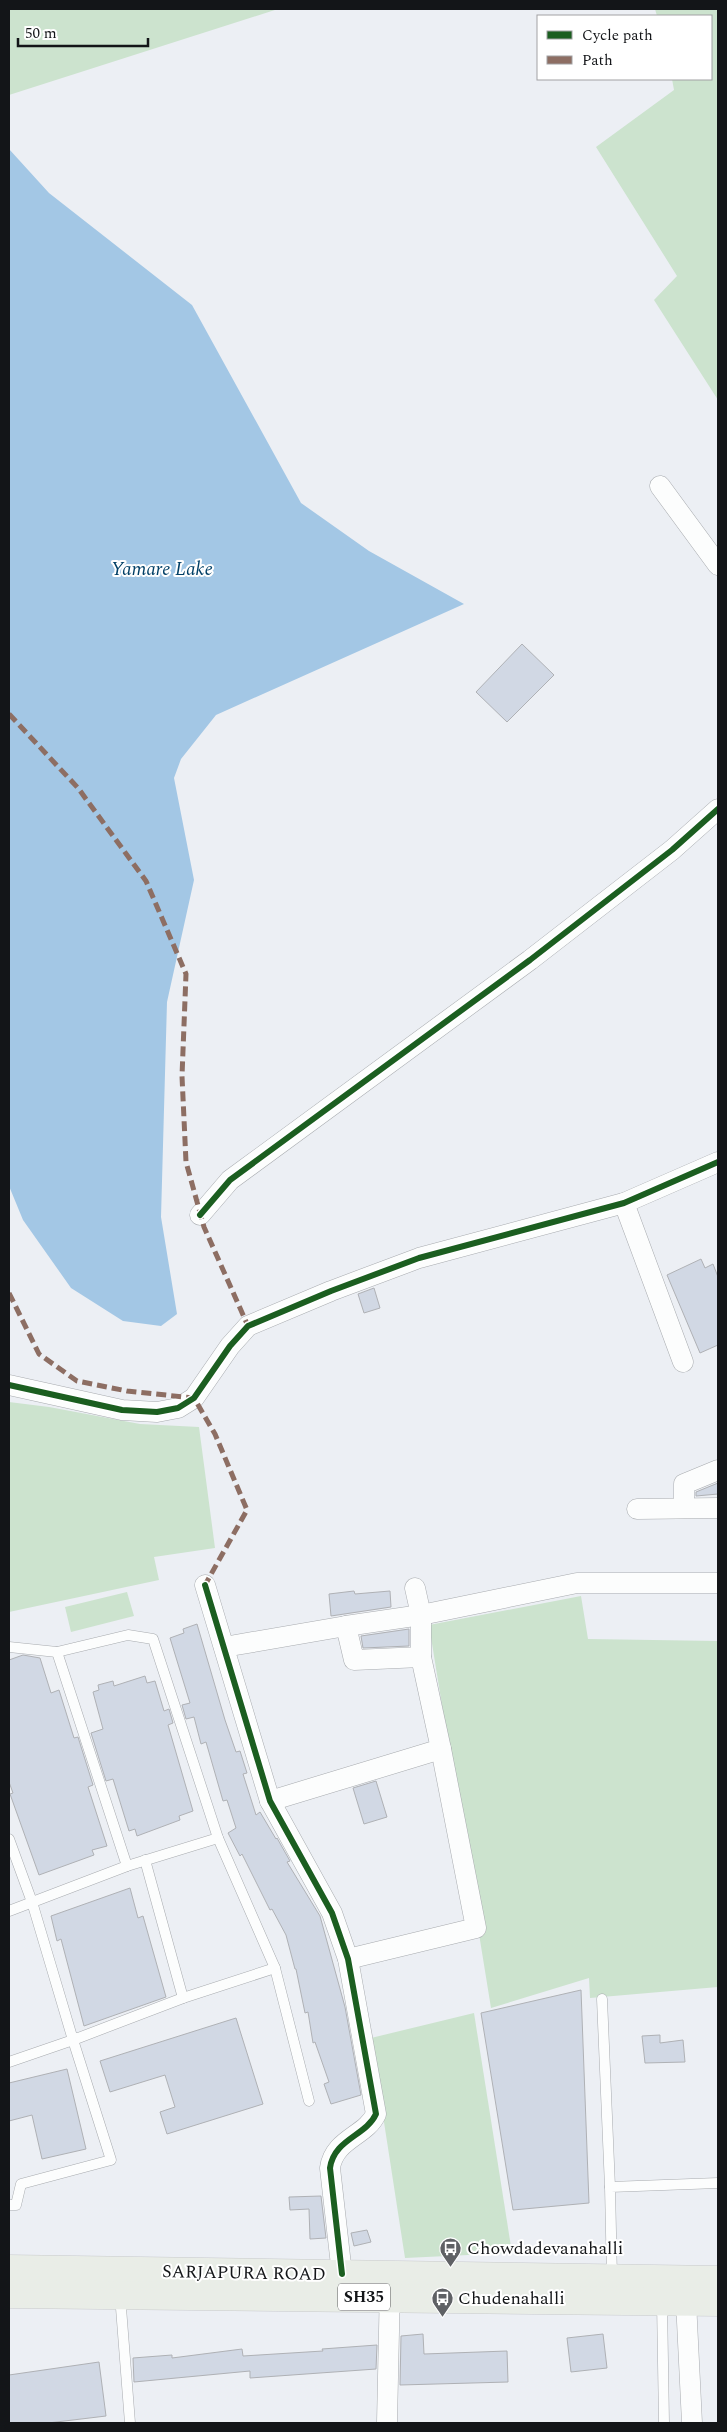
<svg xmlns="http://www.w3.org/2000/svg" width="727" height="2432" font-family="Spectral,serif">
<style>
.green{fill:#cce3ce}
.water{fill:#a3c7e5}
.building{fill:#d1d8e4;stroke:#afb1b5}
.lines{fill:none;stroke-linecap:round;stroke-linejoin:round}
.service-casing{stroke:#a8abaf;stroke-width:11}
.minor-casing{stroke:#a8abaf;stroke-width:21}
.primary-casing{stroke:#c9cbcd;stroke-width:29}
.service{stroke:#fcfdfd;stroke-width:10}
.minor{stroke:#fcfdfd;stroke-width:20}
.primary{stroke:#e9ede7;stroke-width:28}
.quiet{stroke:#8d6e63;stroke-width:5;stroke-dasharray:10 5;stroke-linecap:butt}
.cycleway-casing{stroke:#fff;stroke-width:9}
.cycleway{stroke:#1b5e20;stroke-width:6}
.labels{text-anchor:middle;dominant-baseline:central;stroke-width:4;stroke-linejoin:round;paint-order:stroke}
.shield{fill:#fff;stroke:#5a5b5d;stroke-width:1}
.shield-label{font-size:16px;font-weight:bold;fill:#131518}
.poi-label{font-size:18px;fill:#131518;stroke:#fff;text-anchor:start}
.street-label{font-size:18px;fill:#131518;stroke:#fff}
.water-label{font-size:19px;font-style:italic;fill:#003f66;stroke:#fff}
</style>
<rect width="100%" height="100%" fill="#eceff4"/>
<!-- green -->
<g class="green">
<path d="M9 9H278L9 95Z"/>
<path d="M655 9H718V400L654 300 677 276 596 147 674 90 672 79H711V16H657Z"/>
<path d="M9 1402 49 1407 140 1424 199 1427 215 1548 154 1557 159 1580 9 1612Z"/>
<path d="M127 1592 134 1616 71 1632 65 1607Z"/>
<path d="M581 1596 588 1639 718 1641V1987L590 1998 589 1978 491 2008 429 1625Z"/>
<path d="M474 2013 512 2253 405 2258 371 2038Z"/>
</g>
<!-- water -->
<path class="water" d="M9 149 49 193 192 305 301 503 369 551 464 604 216 715 181 759 174 778 194 880 167 1002 161 1217 177 1314 161 1326 123 1321 71 1288 23 1220 9 1186Z"/>
<!-- building -->
<g class="building">
<path d="M522 644 554 675 507 722 476 692Z"/>
<path d="M701 1259 705 1268 713 1264 718 1277V1345L700 1353 667 1275Z"/>
<path d="M374 1288 380 1308 364 1313 358 1294Z"/>
<path d="M718 1483V1494L696 1496V1492Z"/>
<path d="M354 1591 355 1594 390 1591 391 1607 331 1616 329 1594Z"/>
<path d="M197 1624 225 1720 236 1752 240 1751 247 1773 243 1774 256 1815 260 1812 276 1839 277 1838 290 1861 287 1862 320 1916 345 2007 361 2095 331 2104 324 2084 329 2082 315 2042 313 2043 308 2012 305 2013 296 1969H295L286 1935 272 1909 270 1910 242 1854 240 1856 228 1833 236 1828 227 1800 223 1801 206 1742 201 1744 194 1717 186 1719 182 1705 190 1703 170 1638 184 1633 183 1629Z"/>
<path d="M409 1629V1646L363 1648 361 1636Z"/>
<path d="M23 1655 40 1658 51 1693 59 1690 74 1738 78 1737 93 1785 88 1787 107 1846 92 1850 94 1855 39 1875 10 1794 13 1793 9 1782V1660Z"/>
<path d="M145 1676 147 1683 155 1681 164 1711 169 1709 173 1723 168 1725 193 1811 179 1816 180 1820 137 1836 135 1829 129 1831 113 1779 106 1781 91 1733 103 1729 93 1692 99 1690 98 1685 113 1681 114 1686Z"/>
<path d="M376 1781 387 1817 364 1824 353 1788Z"/>
<path d="M130 1888 138 1918 143 1916 166 1997 84 2026 61 1939 57 1941 51 1916Z"/>
<path d="M581 1990 589 2203 513 2210 481 2013Z"/>
<path d="M236 2018 263 2104 167 2134 160 2112 175 2107 165 2075 110 2092 100 2061Z"/>
<path d="M660 2035V2043L683 2040 685 2062 645 2063 642 2036Z"/>
<path d="M67 2069 86 2149 42 2159 32 2115 9 2121V2083Z"/>
<path d="M321 2196 326 2238 310 2239 309 2209 290 2210 289 2197Z"/>
<path d="M367 2230 371 2242 354 2246 351 2233Z"/>
<path d="M423 2334 424 2354 507 2351 508 2382 400 2385 401 2336Z"/>
<path d="M603 2334 607 2368 571 2372 567 2338Z"/>
<path d="M377 2345 376 2369 250 2378V2371L134 2382 133 2358 172 2355V2358L242 2349 243 2356 323 2351 322 2349Z"/>
<path d="M99 2362 106 2416 48 2423H9V2375Z"/>
</g>
<g class="lines">
<defs>
<g id="service">
<path d="M9 1647 57 1652 128 1635 153 1639 218 1838 275 1968 309 2101"/>
<path d="M57 1652 127 1866"/>
<path d="M9 1839 32 1902 73 2040 183 1998 275 1968"/>
<path d="M145 1860 183 1998"/>
<path d="M9 1911 127 1866 218 1838"/>
<path d="M602 1999 610 2187"/>
<path d="M9 2062 73 2040 111 2160 21 2184 16 2205H9"/>
<path d="M612 2278 610 2187 718 2183"/>
<path d="M120 2295 130 2423"/>
<path d="M662 2302 664 2423"/>
</g>
<g id="minor">
<path d="M660 486 718 565"/>
<path d="M624 1203 683 1362"/>
<path d="M200 1215 230 1180 530 960 672 850 718 809"/>
<path d="M9 1385 122 1410 157 1412 178 1408 194 1398 230 1346 248 1326 331 1291 419 1258 624 1203 718 1162"/>
<path d="M684 1508V1484L718 1470"/>
<path d="M637 1509 718 1508"/>
<path d="M205 1585 270 1801 332 1913 348 1959 376 2114C366 2136 334 2139 330 2168L342 2274"/>
<path d="M346 1626 421 1615 577 1583H718"/>
<path d="M224 1647 346 1626 354 1660 421 1657"/>
<path d="M270 1801 441 1749 421 1657V1615L415 1588"/>
<path d="M348 1959 476 1928 441 1749"/>
<path d="M686 2301 692 2423"/>
<path d="M387 2423 390 2285"/>
</g>
<g id="primary">
<path d="M9 2269 718 2280"/>
<path d="M9 2294 718 2302"/>
</g>
</defs>
<!-- service casing -->
<use href="#service" class="service-casing"/>
<!-- minor casing -->
<use href="#minor" class="minor-casing"/>
<!-- primary casing -->
<use href="#primary" class="primary-casing"/>
<!-- service -->
<use href="#service" class="service"/>
<!-- minor -->
<use href="#minor" class="minor"/>
<!-- primary -->
<use href="#primary" class="primary"/>
<!-- quiet -->
<g class="quiet">
<path d="M9 714 78 788 146 881 186 974 182 1076 186 1162 204 1227 248 1326"/>
<path d="M9 1293 39 1354 77 1381 127 1391 194 1398 215 1434 247 1510 205 1585"/>
</g>
<defs>
<g id="cycleway">
<path d="M200 1215 230 1180 530 960 672 850 718 809"/>
<path d="M9 1385 122 1410 157 1412 178 1408 194 1398 230 1346 248 1326 331 1291 419 1258 624 1203 718 1162"/>
<path d="M205 1585 270 1801 332 1913 348 1959 376 2114C366 2136 334 2139 330 2168L342 2274"/>
</g>
</defs>
<!-- cycleway casing -->
<use href="#cycleway" class="cycleway-casing"/>
<!-- cycleway -->
<use href="#cycleway" class="cycleway"/>
</g>
<!-- icons -->
<defs>
<symbol id="bus-pin" viewBox="-11 -11 22 30"><path d="M0 17L-7.5 6A9.5 9.5 0 1 1 7.5 6Z" fill="#5f6165" stroke="#fff"/><path d="M-5-6H5V4H4V6H2V4H-2V6H-4V4H-5ZM-3.5-4V0h7V-4ZM-3.5 1.2v1.5H-2V1.2ZM2 1.2v1.5H3.5V1.2Z" fill="#fff"/></symbol>
</defs>
<g fill-rule="evenodd">
<use href="#bus-pin" x="438" y="2236" width="25" height="34"/>
<use href="#bus-pin" x="430" y="2286" width="25" height="34"/>
</g>
<g class="labels">
<!-- shield labels -->
<rect class="shield" x="338" y="2283.5" width="52" height="27" rx="4"/>
<g class="shield-label">
<text x="364" y="2297">SH35</text>
</g>
<!-- poi labels -->
<g class="poi-label">
<text x="467" y="2248">Chowdadevanahalli</text>
<text x="458" y="2298">Chudenahalli</text>
</g>
<!-- street labels -->
<g class="street-label">
<text transform="translate(244 2273) rotate(1)">SARJAPURA ROAD</text>
</g>
<!-- water labels -->
<g class="water-label">
<text x="162" y="569">Yamare Lake</text>
</g>
</g>
<!-- border -->
<rect width="727" height="2432" fill="none" stroke="#131518" stroke-width="20"/>
<!-- legend -->
<rect x="537" y="15" width="175" height="65" fill="#ffffff" stroke="#a1a1a3"/>
<rect x="547" y="31" width="25" height="8" fill="#1b5e20" stroke="#a1a1a3"/>
<text x="582" y="40" font-size="15" fill="#131518">Cycle path</text>
<rect x="547" y="56" width="25" height="8" fill="#8d6e63" stroke="#a1a1a3"/>
<text x="582" y="65" font-size="15" fill="#131518">Path</text>
<!-- scale -->
<path d="M18 38v8h130v-8" fill="none" stroke="#131518" stroke-width="2.5"/>
<text x="25" y="38" font-size="15" fill="#131518" stroke="#ffffff" stroke-width="4" paint-order="stroke">50 m</text>
</svg>
